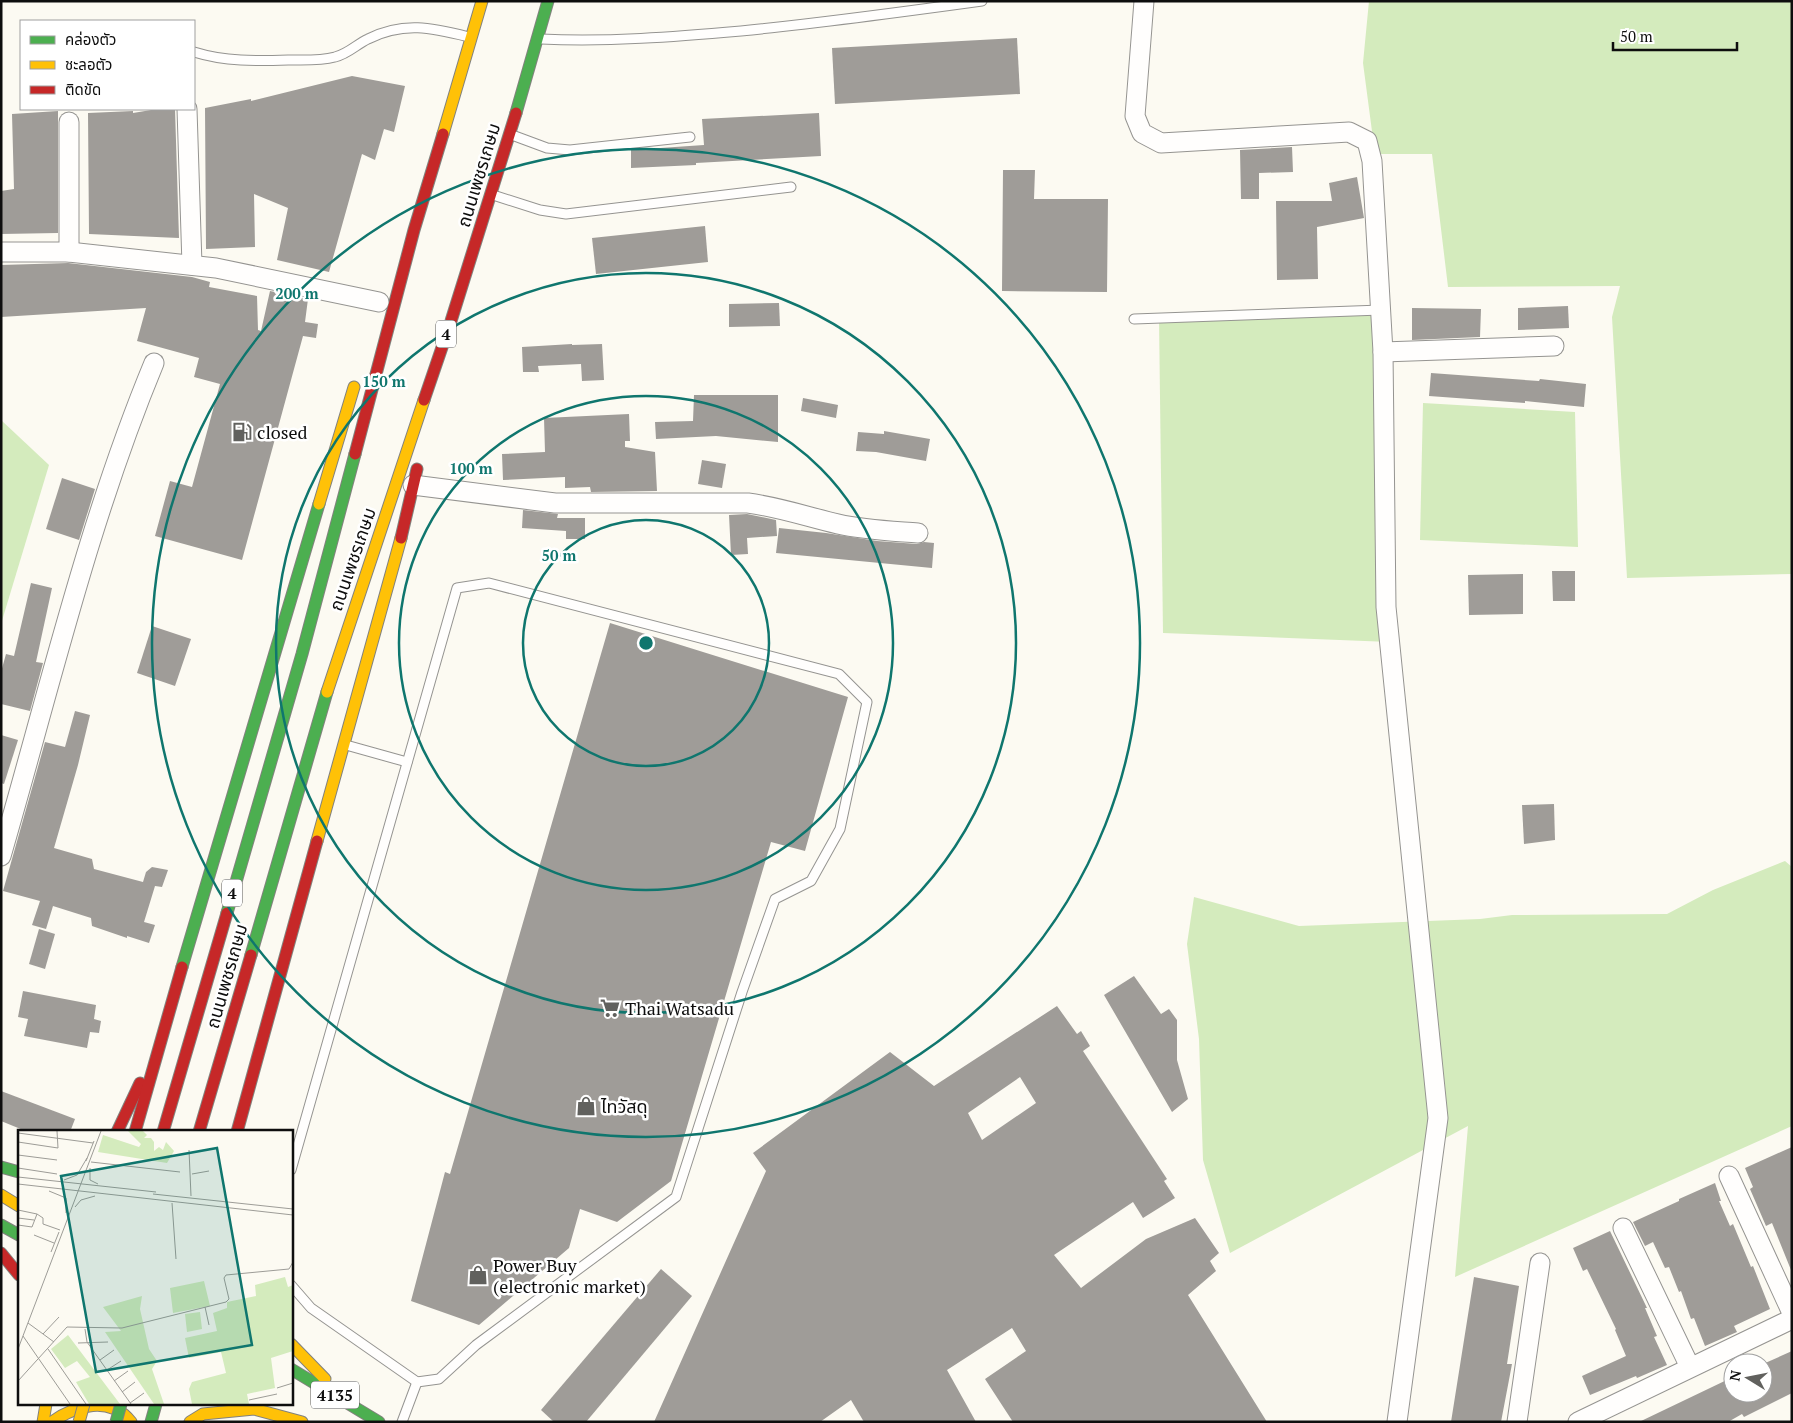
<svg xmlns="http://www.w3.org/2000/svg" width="1793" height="1423" font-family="'PT Serif','Noto Sans Thai',serif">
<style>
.forest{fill:#d4ebbd}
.building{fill:#9f9c98;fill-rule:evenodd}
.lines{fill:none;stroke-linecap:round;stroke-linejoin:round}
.lane-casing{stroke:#959491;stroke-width:11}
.street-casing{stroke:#959491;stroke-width:21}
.fast-casing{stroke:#82827e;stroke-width:13}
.slow-casing{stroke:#82827e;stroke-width:13}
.jam-casing{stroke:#82827e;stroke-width:13}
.lane{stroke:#fffefd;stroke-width:9}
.street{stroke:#fffefd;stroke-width:19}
.fast{stroke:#4caf50;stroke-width:11}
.slow{stroke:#ffc107;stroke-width:11}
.jam{stroke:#c62828;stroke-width:11}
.fast-bridge-casing{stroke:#82827e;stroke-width:13;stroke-linecap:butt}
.slow-bridge-casing{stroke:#82827e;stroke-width:13;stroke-linecap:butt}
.fast-bridge{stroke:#4caf50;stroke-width:11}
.slow-bridge{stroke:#ffc107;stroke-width:11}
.ring{fill:none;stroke:#0f766e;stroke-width:2.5}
.labels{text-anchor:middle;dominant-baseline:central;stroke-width:5;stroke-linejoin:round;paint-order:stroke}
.shield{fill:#fff;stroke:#565656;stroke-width:1}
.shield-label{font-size:16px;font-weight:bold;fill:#0e0e0e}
.street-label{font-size:18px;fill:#0e0e0e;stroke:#fff}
.poi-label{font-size:18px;fill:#0e0e0e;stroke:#fff;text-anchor:start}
.inset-road{fill:none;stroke:#9d9c97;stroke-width:1}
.view{fill:#0f766e;fill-opacity:0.15;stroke:#0f766e;stroke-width:2.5}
.inset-edge{fill:none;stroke:#0e0e0e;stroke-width:2.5}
.centre{fill:#0f766e;stroke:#fff;stroke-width:2.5}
.ring-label{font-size:15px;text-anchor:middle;font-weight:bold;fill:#0f766e;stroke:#fff;stroke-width:5;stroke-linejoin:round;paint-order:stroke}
</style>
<rect width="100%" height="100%" fill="#fcfaf2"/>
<!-- forest -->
<g class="forest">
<path d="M1369 1H1792V574L1627 578 1612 317 1620 286 1448 287 1432 154H1375L1363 63Z"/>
<path d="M1381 310 1390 642 1163 633 1159 318Z"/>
<path d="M1423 403 1575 412 1578 547 1420 540Z"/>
<path d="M1 420 49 465 1 624Z"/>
<path d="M1785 861 1792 867V1126L1455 1277 1468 1126 1230 1253 1203 1160 1199 1039 1187 944 1194 897 1299 926 1480 919 1512 915 1667 914 1713 890Z"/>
</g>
<!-- building -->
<g class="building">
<path d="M1017 38 1020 94 835 104 832 48Z"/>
<path d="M352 76 405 86 394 132 384 129 375 160 362 154 329 272 277 260 288 208 254 194 255 247 206 249 205 108 251 99V101Z"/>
<path d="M157 109H175L179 238 89 234 88 113 133 111V113Z"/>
<path d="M58 111V233L1 234V191L14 189 12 114Z"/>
<path d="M819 113 821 156 696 163V165L631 168V150L704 145 702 119Z"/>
<path d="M1292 147 1293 172 1259 173V199H1241L1240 150Z"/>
<path d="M1003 170H1035L1034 199H1108L1107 292 1002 291Z"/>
<path d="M1357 177 1364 218 1317 227 1318 279 1277 280 1276 201H1332L1329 183Z"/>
<path d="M705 226 708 262 596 274 592 238Z"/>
<path d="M68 263 192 277 210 282 209 287 257 296 258 330 261 331 270 291 308 299 305 322 318 324 316 338 303 336 242 560 155 536 170 481 192 487 220 384 194 377 199 358 137 341 146 308 1 317V265Z"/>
<path d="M779 303 780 326 729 327V304Z"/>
<path d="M1568 306 1569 328 1518 330V308Z"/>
<path d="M1412 308 1481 309 1480 337 1412 340Z"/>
<path d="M572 344V345L602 344 604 380 582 381 581 364 538 366 539 372H523L522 347Z"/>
<path d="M1431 373 1539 381 1540 379 1586 384 1584 407 1525 401V403L1429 396Z"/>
<path d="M694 395H778V442L716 436 656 439 655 422 693 421Z"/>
<path d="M803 398 838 405 836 418 801 411Z"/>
<path d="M629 414 630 441H625V447L655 452 657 491 591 492 590 487 565 488V477L503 480 502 454 545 452 544 418Z"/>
<path d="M884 431 930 439 926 461 876 452 856 451 858 432 884 434Z"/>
<path d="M702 460 726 464 722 488 698 484Z"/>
<path d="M62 478 95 489 79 540 46 529Z"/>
<path d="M523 510 558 514 557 518H585V539H566V531L522 528Z"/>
<path d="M747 514 776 520 777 536 747 538 748 554 731 555 729 515Z"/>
<path d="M779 528 826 533 877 541 917 544 924 542 934 543 932 568 776 553Z"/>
<path d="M1552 571H1575V601H1553Z"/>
<path d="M1523 574V614L1469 615 1468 575Z"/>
<path d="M31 583 52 588 36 662 43 663 30 711 1 704V672L6 654 14 656Z"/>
<path d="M610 623 848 697 805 851 771 842 671 1181 617 1222 580 1209 569 1248 479 1325 411 1301 445 1172 450 1174Z"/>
<path d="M152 626 191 639 175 686 137 673Z"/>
<path d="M75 711 90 715 78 765 54 848 92 859 94 869 143 882 146 872 152 867 168 870 162 887 155 886 144 922 155 925 149 943 127 936V938L92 926 91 918 53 906 46 929 32 925 40 901 3 891 45 742 65 747Z"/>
<path d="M1 735 18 740 4 784 1 783Z"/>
<path d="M1554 804 1555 840 1524 844 1522 805Z"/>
<path d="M39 929 55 934 45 969 29 964Z"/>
<path d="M1134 976 1161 1014 1169 1009 1177 1020V1060L1188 1099 1172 1112 1104 995Z"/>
<path d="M23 991 96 1005 94 1019 101 1021 99 1033 90 1032 87 1048 24 1036 28 1019 18 1017Z"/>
<path d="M1057 1006 1077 1034 1081 1031 1090 1046 1083 1051 1167 1179 1164 1181 1175 1198 1143 1218 1133 1202 1054 1255 1081 1288 1146 1239 1195 1218 1219 1253 1210 1261 1216 1271 1188 1295 1267 1422H1013L985 1379 1026 1351 1012 1328 947 1370 976 1422H864L851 1400 820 1422H654L766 1171 753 1153 890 1052 934 1086ZM1020 1077 1036 1103 982 1140 968 1113Z"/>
<path d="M1 1091 75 1119 70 1132H28L1 1121Z"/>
<path d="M1792 1147V1270H1791L1772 1223 1766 1226 1750 1189 1753 1187 1745 1168Z"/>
<path d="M1715 1183 1721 1201H1719L1730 1226 1733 1224 1751 1267 1753 1266 1770 1309 1734 1326 1737 1332 1705 1346 1694 1318 1691 1319 1681 1291 1679 1292 1669 1267 1665 1268 1653 1242 1645 1246 1633 1222 1679 1201V1199Z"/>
<path d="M1610 1231 1647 1308H1645L1657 1336 1654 1337 1667 1365 1637 1378 1636 1376 1590 1395 1582 1376 1626 1356 1615 1330 1616 1329 1587 1269 1583 1271 1573 1248Z"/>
<path d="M661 1269 692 1296 586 1422H554L541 1410Z"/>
<path d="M1474 1277 1519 1286 1507 1364H1512L1501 1422H1451Z"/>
<path d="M1792 1351V1393L1744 1417 1742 1414 1728 1422H1639L1733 1377V1393H1763V1364Z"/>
</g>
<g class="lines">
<defs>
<g id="lane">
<path d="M541 39C608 42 674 37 741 31 822 23 902 12 982 1"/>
<path d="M194 52C226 62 256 61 289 60 304 60 320 61 335 57 348 54 357 44 368 39 404 21 432 28 469 37"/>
<path d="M512 135 547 148 570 150 690 137"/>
<path d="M493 195 540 210 566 214 791 187"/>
<path d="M1134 319 1381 310"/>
<path d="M346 745 407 762"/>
<path d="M291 1170 457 588 489 583 839 674 867 702 840 829 811 881 775 899 742 992 676 1197 476 1345 439 1379 417 1382 311 1308 291 1285"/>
<path d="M402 1422 417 1382"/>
</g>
<g id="street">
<path d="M1144 1 1135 116 1142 133 1161 143 1349 132 1367 141 1372 161 1383 352 1386 607 1438 1118 1397 1422"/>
<path d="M187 109 192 265"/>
<path d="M1 252H69L216 268 379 302"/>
<path d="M69 252V122"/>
<path d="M1383 352 1554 346"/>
<path d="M413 485 555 503H748C779 507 808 517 838 524 864 530 892 531 918 533"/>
<path d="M1 856C49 691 88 522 154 363"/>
<path d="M1729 1176 1792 1313"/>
<path d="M1623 1228 1690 1367"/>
<path d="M1517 1422 1540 1263"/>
<path d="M1578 1422 1792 1319"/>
</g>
<g id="fast">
<path d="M516 113 548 1"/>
<path d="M227 913 302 654 355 454"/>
<path d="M251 955 327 692"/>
<path d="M182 967 319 504"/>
<path d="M1 1167 19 1172"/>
<path d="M1 1225 19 1235"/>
<path d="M291 1369 379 1422"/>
<path d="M151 1422 156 1404"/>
</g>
<g id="slow">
<path d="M443 134 482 1"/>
<path d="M319 504 354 387"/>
<path d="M327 692 424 400"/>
<path d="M317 841 401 538"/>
<path d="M1 1195 19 1206"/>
<path d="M291 1344 325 1379"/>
<path d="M43 1422 46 1404"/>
<path d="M52 1422C76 1405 110 1395 131 1422"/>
<path d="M190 1422 203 1414 254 1409 302 1422"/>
</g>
<g id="jam">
<path d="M424 400 451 321 516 113"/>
<path d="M355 454 414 230 443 134"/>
<path d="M401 538 417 469"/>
<path d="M117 1132 140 1083"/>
<path d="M135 1132 182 967"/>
<path d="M163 1132 227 913"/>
<path d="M199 1132 251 955"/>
<path d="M237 1132 317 841"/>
<path d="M1 1253 19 1275"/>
</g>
</defs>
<!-- lane casing -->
<use href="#lane" class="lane-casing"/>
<!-- street casing -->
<use href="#street" class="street-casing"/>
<!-- fast casing -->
<use href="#fast" class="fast-casing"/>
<!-- slow casing -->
<use href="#slow" class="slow-casing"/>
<!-- jam casing -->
<use href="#jam" class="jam-casing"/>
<!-- lane -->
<use href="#lane" class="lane"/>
<!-- street -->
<use href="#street" class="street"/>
<!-- fast -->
<use href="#fast" class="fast"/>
<!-- slow -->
<use href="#slow" class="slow"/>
<!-- jam -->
<use href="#jam" class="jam"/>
<defs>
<path id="fast-bridge" d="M116 1422 121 1404"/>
<path id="slow-bridge" d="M79 1422 84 1404"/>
</defs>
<!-- fast-bridge casing -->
<use href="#fast-bridge" class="fast-bridge-casing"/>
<!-- slow-bridge casing -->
<use href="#slow-bridge" class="slow-bridge-casing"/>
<!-- fast-bridge -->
<use href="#fast-bridge" class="fast-bridge"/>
<!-- slow-bridge -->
<use href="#slow-bridge" class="slow-bridge"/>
</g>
<!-- distance rings -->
<g class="ring">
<circle cx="646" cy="643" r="123"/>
<circle cx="646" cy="643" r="247"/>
<circle cx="646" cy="643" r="370"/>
<circle cx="646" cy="643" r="494"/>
</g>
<!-- icons -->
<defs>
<symbol id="fuel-bare" viewBox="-9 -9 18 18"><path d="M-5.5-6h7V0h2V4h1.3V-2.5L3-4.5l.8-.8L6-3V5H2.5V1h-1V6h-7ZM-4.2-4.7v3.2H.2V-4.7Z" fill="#61615e" stroke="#fff" stroke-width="2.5" paint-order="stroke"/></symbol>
<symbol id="supermarket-bare" viewBox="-9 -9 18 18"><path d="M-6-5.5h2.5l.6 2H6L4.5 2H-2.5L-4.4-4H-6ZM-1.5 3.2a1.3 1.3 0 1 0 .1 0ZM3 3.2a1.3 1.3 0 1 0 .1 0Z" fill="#61615e" stroke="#fff" stroke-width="2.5" paint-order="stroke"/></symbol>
<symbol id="shop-bare" viewBox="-9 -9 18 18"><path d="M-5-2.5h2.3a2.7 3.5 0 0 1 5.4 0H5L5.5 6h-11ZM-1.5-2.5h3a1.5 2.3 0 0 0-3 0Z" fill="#61615e" stroke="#fff" stroke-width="2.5" paint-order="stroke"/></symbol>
</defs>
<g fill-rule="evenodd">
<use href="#fuel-bare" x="228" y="418" width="28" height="28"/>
<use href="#supermarket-bare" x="596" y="994" width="28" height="28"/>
<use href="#shop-bare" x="572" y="1092" width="28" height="28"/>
<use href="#shop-bare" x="464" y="1261" width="28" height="28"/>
</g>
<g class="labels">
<!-- shield labels -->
<g class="shield">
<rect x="436" y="320.5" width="20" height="27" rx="4"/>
<rect x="222" y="879.5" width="20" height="27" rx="4"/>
<rect x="311" y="1381.5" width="48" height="27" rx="4"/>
</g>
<g class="shield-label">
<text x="446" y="334">4</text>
<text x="232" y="893">4</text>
<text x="335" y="1395">4135</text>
</g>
<!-- street labels -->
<g class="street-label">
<text transform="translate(478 175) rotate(-73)">ถนนเพชรเกษม</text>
<text transform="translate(352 559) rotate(-71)">ถนนเพชรเกษม</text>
<text transform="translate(226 976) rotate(-74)">ถนนเพชรเกษม</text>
</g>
<!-- poi labels -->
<g class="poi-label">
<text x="257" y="432">closed</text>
<text x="625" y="1008">Thai Watsadu</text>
<text x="601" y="1106">ไทวัสดุ</text>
<text x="493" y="1265">Power Buy<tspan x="493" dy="21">(electronic market)</tspan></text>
</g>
</g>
<!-- overview -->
<g transform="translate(18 1130)">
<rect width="275" height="275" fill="#fcfaf2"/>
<path d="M110 1H125L129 5 126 8H133L136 12V21L141 17 145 20 148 12 156 21 149 33 80 22 85 5 121 17 123 14ZM267 147 270 157 275 155V221L253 228 257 258 229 264 231 274H174L171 259 174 252 208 243 203 222 171 228 167 208 199 201 195 183 209 178V172L238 166 237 155ZM186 151 192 176 155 183 152 158ZM124 166 122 179 131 219 139 231 134 239 146 274H136L87 202 103 201 85 177ZM182 182 184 199 169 202 167 184ZM50 205 102 274H71L58 252 72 247 59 231 47 238 33 219Z" fill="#d4ebbd"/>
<path class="inset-road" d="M0 3 75 13M0 12 40 18 39 1M171 20 173 66M0 25 39 30M68 31 76 11M73 32 162 42M0 38 39 44M72 38V50L80 54M174 44 191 41M0 47 138 62M46 50 59 45 69 28M0 54 275 85M31 61 48 68V83M135 64 275 79M154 73 158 129M57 77 63 70 77 66M0 80 19 84M0 88 16 90M0 95 14 97 19 84 25 88V94L42 100M16 105 36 113M33 122 41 102M187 177 191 195M10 193 36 212M67 199 69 212 113 274M25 204 41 187M5 206 52 274M60 213 90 212M0 219 83 1M30 219 68 274M82 230 96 220M89 240 103 231M0 251 49 197 104 198 208 172 211 169 206 148 208 145 271 139 275 132M96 251 110 241M259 258 275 253M104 262 117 252M231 270 259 264M112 273 126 263"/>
<path class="view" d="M199 18 234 215 78 242 43 46Z"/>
<rect width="275" height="275" class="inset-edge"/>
</g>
<circle cx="646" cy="643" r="8" class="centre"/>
<g class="ring-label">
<text x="297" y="299">200 m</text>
<text x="384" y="387">150 m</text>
<text x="471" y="474">100 m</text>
<text x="559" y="561">50 m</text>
</g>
<!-- border -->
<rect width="1793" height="1423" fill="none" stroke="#0e0e0e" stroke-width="5"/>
<!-- legend -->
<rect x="20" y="20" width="175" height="90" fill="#ffffff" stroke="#9f9f9f"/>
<rect x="30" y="36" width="25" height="8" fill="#4caf50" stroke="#9f9f9f"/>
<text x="65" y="45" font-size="15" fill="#0e0e0e">คล่องตัว</text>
<rect x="30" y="61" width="25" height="8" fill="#ffc107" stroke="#9f9f9f"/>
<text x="65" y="70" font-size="15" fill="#0e0e0e">ชะลอตัว</text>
<rect x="30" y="86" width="25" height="8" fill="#c62828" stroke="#9f9f9f"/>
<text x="65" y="95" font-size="15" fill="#0e0e0e">ติดขัด</text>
<!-- north arrow -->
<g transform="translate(1748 1378) rotate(280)"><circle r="24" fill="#ffffff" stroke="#9f9f9f"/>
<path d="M0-4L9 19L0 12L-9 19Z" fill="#61615e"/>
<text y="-8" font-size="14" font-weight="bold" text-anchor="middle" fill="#0e0e0e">N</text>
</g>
<!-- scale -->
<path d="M1613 42v8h124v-8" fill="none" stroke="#0e0e0e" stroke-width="2.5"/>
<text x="1620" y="42" font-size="15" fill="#0e0e0e" stroke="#ffffff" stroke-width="4" paint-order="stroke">50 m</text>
</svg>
